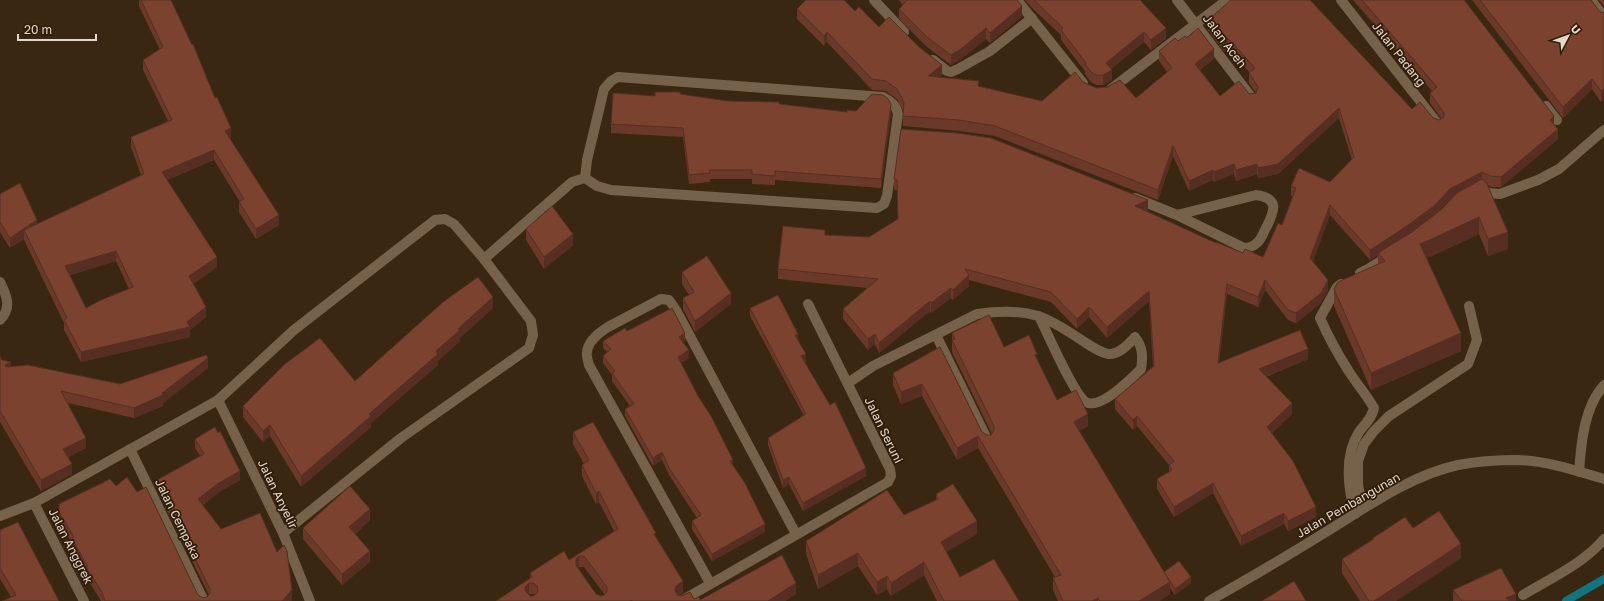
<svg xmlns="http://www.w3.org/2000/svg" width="1604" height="601" font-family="'Golos Text',sans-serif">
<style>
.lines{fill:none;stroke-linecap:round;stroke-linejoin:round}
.stream{stroke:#10757e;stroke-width:8}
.service{stroke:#76624b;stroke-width:10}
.minor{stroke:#76624b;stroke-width:10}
.tertiary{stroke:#76624b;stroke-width:10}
.wall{fill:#6a3929;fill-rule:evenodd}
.shaded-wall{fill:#562e22}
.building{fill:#7b4230;stroke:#562e22;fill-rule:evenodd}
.labels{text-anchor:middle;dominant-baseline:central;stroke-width:3.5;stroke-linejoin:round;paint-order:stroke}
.street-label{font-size:12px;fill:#e4d8cc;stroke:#2f1d08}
</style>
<rect width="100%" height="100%" fill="#392712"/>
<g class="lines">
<!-- stream -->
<path class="stream" d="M1566 601 1604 579"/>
<!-- service -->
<g class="service">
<path d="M1362 509 1358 484V461L1364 444 1374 431 1389 416 1468 364 1477 340 1469 306"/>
<path d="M1523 595C1551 578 1583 564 1604 539"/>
</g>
<!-- minor -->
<g class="minor">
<path d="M874 0 904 32"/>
<path d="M1017 0 1083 83"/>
<path d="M1177 0 1252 98"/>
<path d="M1341 0 1438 124"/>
<path d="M1591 0 1604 17"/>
<path d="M933 60 947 71 951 72 958 69 990 51 1032 18"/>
<path d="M1111 89 1227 0"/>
<path d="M1546 106 1557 120"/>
<path d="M1479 191 1482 189 1489 193 1500 194 1538 180 1559 169 1604 130"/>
<path d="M1135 198 1177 215 1244 248C1249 248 1254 246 1258 242 1262 238 1264 231 1267 226 1275 210 1279 198 1256 195L1177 215"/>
<path d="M484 259 572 182 585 178 587 160 604 89 611 81 618 77 883 97C891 101 896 105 898 114L887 196 884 204 877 208 611 190 597 186 585 178"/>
<path d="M1360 273 1368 269 1389 256"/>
<path d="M0 282C7 296 12 308 0 320"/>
<path d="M1341 284 1337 287 1320 318C1328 336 1337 353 1348 370 1356 383 1366 394 1374 408 1371 420 1366 422 1359 432 1344 455 1348 488 1355 514"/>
<path d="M936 335 988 441"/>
<path d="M848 383 873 366 977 314C997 311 1018 310 1038 316 1054 321 1072 334 1086 343 1092 347 1100 352 1108 354 1119 355 1129 344 1135 337 1143 347 1143 357 1141 369 1131 379 1103 407 1088 403 1076 400 1046 330 1039 316"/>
<path d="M218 400 283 533 310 601"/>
<path d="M130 449 204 601"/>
<path d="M1579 472C1581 444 1584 407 1604 385"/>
<path d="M34 503 84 601"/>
<path d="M0 516 34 503 218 400 294 330 435 220 445 219 454 224 484 259 531 321 533 335 529 348 401 438 283 533"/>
<path d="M710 583 589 365C588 361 586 355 587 352 588 341 600 332 608 327L661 299 669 300 676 310 796 534"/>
<path d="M681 601 888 482 891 476 890 469 808 304"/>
</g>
<!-- tertiary -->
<path class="tertiary" d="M1209 601C1246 580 1284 558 1321 535 1364 509 1408 476 1458 465 1478 461 1498 460 1518 460 1547 461 1577 471 1604 479"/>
</g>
<!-- wall -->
<g class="wall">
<path d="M139 0H171L231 138H230L279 225 256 239 239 212V202H240L214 160 167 180 217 267 193 284 206 317 190 330V337L81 362 64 330V323L24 240V239L10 248 0 232V194L37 224 141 175 131 147V137L168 121 143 70V60L160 50 139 6ZM116 261 129 289 86 308 70 275Z"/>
<path d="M899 0H1017L1022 16 990 43 986 39 961 59 951 65 927 47 899 19V9L903 5Z"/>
<path d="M1025 0H1141V1L1166 38 1151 50 1144 42 1111 69 1112 80 1103 85H1096L1091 82 1085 74V71L1061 40V35L1032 8Z"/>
<path d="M1353 0H1464L1554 125 1558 139 1501 187H1491L1488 185 1508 249 1488 256 1479 234 1434 255 1427 258 1461 351 1371 390 1334 306V289L1378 264V255L1370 260 1330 215 1313 261 1328 290 1321 303 1296 323 1288 320 1265 290 1258 307 1227 294 1219 363 1308 359 1266 377 1292 414 1272 433 1316 517 1288 531 1284 524 1241 546 1213 493 1174 517 1157 489V479L1169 472V465L1137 426 1133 430 1115 409V399L1153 366 1149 301 1107 338 1089 317 1077 329 1051 302 969 280V286L953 300 951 298 931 313 930 311 879 353 875 344 868 350 843 319V309L867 288 778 279V269L825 235 869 237 898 219 897 190H894V179L1148 210 1146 211 1216 243 1243 253 1263 257 1282 225 1293 197 1291 196V186L1330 182 1352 160 1339 118 1278 174 1258 178 1257 174 1236 181 1234 174 1214 182 1213 180 1189 191 1173 156 1158 200 995 136 959 131 903 126V111L897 99 886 91 872 90 827 42 824 46 797 19V9L855 11 879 27 942 75 939 77 1042 101 1083 82 1096 88 1136 98 1167 72 1159 61V51L1178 41 1187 38 1214 59 1200 70 1220 96 1256 93 1249 83V72L1228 48 1224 51 1208 30V20L1412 109 1439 120 1441 118 1430 103V93L1432 91ZM1452 198 1442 209 1437 213 1450 199Z"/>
<path d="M1472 0H1591L1599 11 1604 13V99L1601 102 1592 89 1563 118Z"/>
<path d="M1599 0H1604V6Z"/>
<path d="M680 94 728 101 779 104 847 112 856 111 891 113 881 188 775 180V185L752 184V179H710V182L689 184 683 137 611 133V124L655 96Z"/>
<path d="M526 229 573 245 544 269 526 240Z"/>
<path d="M682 272 731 304 695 332 683 309V298L689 295 682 284Z"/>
<path d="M493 308 460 338V341L438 361V365L371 423V427L301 487 270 436 263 442 243 417V406L355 381Z"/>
<path d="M750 308 798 339 806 361 805 362 866 476 803 511 789 484 783 488 768 445V438L804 416 750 316Z"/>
<path d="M627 331 685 340 683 342 689 358 681 363 733 465 765 532 712 561 692 529V521L697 518 669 475 662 460 653 466 625 416V409L630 406 612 381V375L603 363V356L607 352 603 348V341Z"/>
<path d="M952 333 1004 347 1037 359 1057 400 1088 426 1079 431 1164 572 1191 583 1175 595 1170 588V594L1159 601H1058L1053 590V578L1055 577 978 448 957 460 922 396 901 404 893 385V373L940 347 982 432 987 435H991L992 434 952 352Z"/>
<path d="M0 356 2 360 11 366 120 384 208 368 163 403V406L134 418 68 403 86 448 68 457 72 474 41 491 0 422Z"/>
<path d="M573 432 656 537 683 592 679 596 694 599 700 600 796 594 785 601H496L530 579V573L569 560 614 531 599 502 596 504 582 476V465L584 464 573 444ZM579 567H584L605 595 601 596 596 594 578 568ZM528 594H533L535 595 534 596H530Z"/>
<path d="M195 439 240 480 219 492 203 505 221 529 292 600 291 601H101L87 578V575L72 547V543L59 521V504L203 598 207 597 209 595 157 490V480L200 456 195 448Z"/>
<path d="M936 494 977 534 946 552 960 577 1019 601H937L924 575 891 596 887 589 877 595 858 566 818 589 806 554V541L904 515 936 500Z"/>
<path d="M370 520 355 534 370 562 342 585 303 539V528Z"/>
<path d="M0 530 59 601 11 597 0 579Z"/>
<path d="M1373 538 1461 558 1396 601H1360L1342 573V559L1373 539Z"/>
<path d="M1453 590 1516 601H1453Z"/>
</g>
<!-- shaded-wall -->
<g class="shaded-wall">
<path d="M1022 6V16L990 43V33Z"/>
<path d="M986 28V39L961 59 951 65V55Z"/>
<path d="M1166 28V38L1151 50V40Z"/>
<path d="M827 32V42L824 46V36Z"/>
<path d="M1144 32V42L1106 73V63Z"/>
<path d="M1228 38V48L1224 51V41Z"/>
<path d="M1214 49V59L1195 74V64Z"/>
<path d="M942 65V75L928 87V76Z"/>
<path d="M1112 70V80L1103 85V75Z"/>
<path d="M1592 79V89L1563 118V107Z"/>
<path d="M1604 88V99L1601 102V91Z"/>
<path d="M891 104V113L881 188V179Z"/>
<path d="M1339 108V118L1278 174 1258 178V168Z"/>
<path d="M1554 116V126L1550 120Z"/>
<path d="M231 128V138L225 141V131Z"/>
<path d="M1558 129V139L1501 187V177Z"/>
<path d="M1173 146V156L1158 200V190Z"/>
<path d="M214 150V160L162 182V172Z"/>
<path d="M1234 164V174L1214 182V172Z"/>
<path d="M1257 164V174L1236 181V170Z"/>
<path d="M1213 170V180L1189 191V181Z"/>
<path d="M1482 172V183L1450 199 1434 216 1404 239 1378 253V255L1370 260V250L1450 189Z"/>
<path d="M1148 200V210L1135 216V206Z"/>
<path d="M1330 205V215L1310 268V258Z"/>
<path d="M279 215V225L256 239V229Z"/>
<path d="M1479 217V234L1434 255 1420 261V244Z"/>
<path d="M37 220V230H24V239L10 248V238Z"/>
<path d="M1508 232V249L1488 256V239Z"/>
<path d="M573 234V245L544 269V257Z"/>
<path d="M116 251V261L65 276V266Z"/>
<path d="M217 257V267L189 286V276Z"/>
<path d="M969 275V286L953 300V290Z"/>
<path d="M1265 280V290L1258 307V297Z"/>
<path d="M1328 280V290L1321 303 1296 323V313Z"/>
<path d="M1227 284V294L1218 374V363Z"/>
<path d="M951 288V298L931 313V303Z"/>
<path d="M1149 291V301L1107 338V327Z"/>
<path d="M731 293V304L695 332V321Z"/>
<path d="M493 297V308L460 338V341L438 361V365L371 423V427L301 487V476L369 414 436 351 458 329Z"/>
<path d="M930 301V311L879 353V343Z"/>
<path d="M206 307V317L190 330V337L81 362V352L187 322Z"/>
<path d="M1089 307V317L1077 329V319Z"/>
<path d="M685 333V340L679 345V337Z"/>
<path d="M1461 333V351L1371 390V373Z"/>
<path d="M798 334V341L795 335Z"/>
<path d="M875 334V344L868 350V339Z"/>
<path d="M1308 349V359L1259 379V369Z"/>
<path d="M689 350V358L678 365V357Z"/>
<path d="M806 354V361L801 363V356Z"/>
<path d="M208 358V368L163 403V406L134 418V408L162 393Z"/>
<path d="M11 362V372L5 375V365Z"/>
<path d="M922 384V396L901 404V392Z"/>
<path d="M1292 403V414L1267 437V427Z"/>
<path d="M1088 414V426L1074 434V422Z"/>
<path d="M1137 416V426L1133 430V420Z"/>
<path d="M270 425V436L263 442V431Z"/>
<path d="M978 436V448L957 460V448Z"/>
<path d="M86 438V448L63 460V449Z"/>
<path d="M662 452V460L653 466V458Z"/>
<path d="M733 460V467L730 461Z"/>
<path d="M72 464V474L41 491V480Z"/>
<path d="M866 468V476L803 511V503Z"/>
<path d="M240 471V480L219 492 198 508V499L219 483Z"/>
<path d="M789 477V484L783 488V480Z"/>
<path d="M1213 483V493L1174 517V507Z"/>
<path d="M599 491V502L596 504V493Z"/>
<path d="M1316 507V517L1288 531V521Z"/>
<path d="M370 509V520L349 539V527Z"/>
<path d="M1284 513V524L1241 546V536Z"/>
<path d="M977 521V534L941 555V542Z"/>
<path d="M765 524V532L712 561V554Z"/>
<path d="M1461 544V558L1396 601H1374Z"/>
<path d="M370 551V562L342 585V574Z"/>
<path d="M858 553V566L818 589V575Z"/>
<path d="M579 556V567L576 571V559Z"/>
<path d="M924 562V575L891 596V583Z"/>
<path d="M887 576V589L877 595V582Z"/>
<path d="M1191 577V583L1175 595V589Z"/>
<path d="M683 581V592L675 598V587Z"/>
<path d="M1170 582V594L1159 601H1139Z"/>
<path d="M529 583V594L525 598V587Z"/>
<path d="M796 583V594L785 601H768Z"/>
<path d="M292 590V600L291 601H282Z"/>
<path d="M1516 594V601H1506V598Z"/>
<path d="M1098 598V601H1092Z"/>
</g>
<!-- building -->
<g class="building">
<path d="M141 0H171L192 45 193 44 215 98 217 97 231 128 225 131 279 215 256 229 239 202 244 199 214 150 162 172 217 257 189 276 206 307 187 322 190 327 81 352 64 320 67 318 24 230 144 174 131 137 172 120 143 60 163 47ZM116 251 133 287 101 300 86 308 65 266Z"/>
<path d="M806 0H844L855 11 859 7 879 27 889 17 918 46 942 65 928 76 979 81 978 86 1042 101 1075 72 1083 82 1096 88 1107 87 1120 80 1136 98 1172 68 1159 51 1175 38 1178 41 1185 36 1187 38 1198 28 1214 49 1195 64 1220 96 1239 81 1249 94 1256 93 1258 87 1249 73 1255 68 1228 38 1224 41 1208 20 1231 0H1310L1412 109 1420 102 1433 118 1439 120 1444 117V113L1430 93 1437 87 1362 0H1464L1554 116 1550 120 1558 129 1501 177 1491 176 1482 172 1450 189 1434 206 1404 228 1370 250 1330 205 1310 258 1328 280 1321 293 1296 313 1288 310 1265 280 1258 297 1227 284 1218 363 1300 330 1308 349 1259 369 1292 403 1267 427 1293 461 1316 507 1288 521 1284 513 1241 536 1213 483 1174 507 1157 479 1172 470 1169 465 1174 461 1137 416 1133 420 1115 399 1154 366 1149 291 1107 327 1089 307 1077 319 1051 292 965 269 969 275 953 290 951 288 931 303 930 301 879 343 875 334 868 339 843 309 878 279 778 269 783 226 825 230V235L869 237 898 219 897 180 894 179 901 129 957 133 991 138 1148 200 1135 206 1216 243V242L1243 253 1245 249 1263 257 1278 223 1282 225 1296 188 1291 186 1299 168 1330 182 1354 157 1339 108 1278 164 1258 168 1257 164 1236 170 1234 164 1214 172 1213 170 1189 181 1173 146 1158 190 995 126 959 120 903 116 904 102 897 89 886 81 872 79 827 32 824 36 797 9Z"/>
<path d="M907 0H1017L1022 6 990 33 986 28 961 49 951 55 927 37 899 9Z"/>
<path d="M1034 0H1140L1166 28 1151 40 1144 32 1106 63 1112 70 1103 75H1096L1091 72 1085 64 1086 63 1061 30 1063 28Z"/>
<path d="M1480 0H1591L1599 11 1604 13V88L1601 91 1592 79 1563 107Z"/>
<path d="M655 92H680V94L728 101 779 102V104L847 112V110L856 111 872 94 883 95 888 99 891 104 881 179 775 171V176L752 174V170H709L710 173 689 175 683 128 611 124 613 93 655 96Z"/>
<path d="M1482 179 1486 182 1508 232 1488 239 1479 217 1434 238 1420 244 1461 333 1371 373 1334 289 1338 282 1385 261 1378 253 1412 232 1442 209 1457 193Z"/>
<path d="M20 183 37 220 10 238 0 222V194Z"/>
<path d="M552 206 573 234 544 257 526 229Z"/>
<path d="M707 256 731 293 695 321 683 298 694 292 682 272Z"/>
<path d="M478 277 493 297 458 329 460 330 436 351 438 354 369 414 371 416 301 476 270 425 263 431 243 406 285 364 320 338 355 381 443 302Z"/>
<path d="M778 295 798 334 795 335 806 354 801 356 830 405 835 402 866 468 803 503 789 477 783 480 768 438 806 414 750 308Z"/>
<path d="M672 308 685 333 679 337 689 350 678 357 698 396 711 416 733 460 730 461 745 483 765 524 712 554 692 521 701 515 669 468 662 452 653 458 625 409 634 404 612 373 615 371 603 356 611 349 603 341 625 328 627 331Z"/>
<path d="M989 315 1004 347 1029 335 1037 354 1035 355 1057 400 1076 390 1088 414 1074 422 1170 582 1139 601H1100L1098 598 1092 601H1063L1053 578 1061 575 978 436 957 448 922 384 901 392 893 373 940 347 982 432 987 435H991L994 430V426L952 340 955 339 952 333Z"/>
<path d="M206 355 208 358 162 393 163 395 134 408 61 391 86 438 63 449 72 464 41 480 0 411V356L2 360 11 362 5 365 6 367 28 365 120 384Z"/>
<path d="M593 422 656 533 654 534 683 581 675 587V590L677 595 681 596 690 592 694 599 699 597 700 600 782 555 796 583 768 601H632V600L630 601H496L532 577 530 573 564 551 569 560 618 529 599 491 596 493 582 465 589 460 573 432ZM579 556H584L607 587V592L604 595 601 596 596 594 576 565V559ZM529 583H533L537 586 538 592 534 596H530L525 591V587Z"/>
<path d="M215 427 218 433 220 431 240 471 219 483 198 499 221 529 260 513 277 552 284 545 287 551 292 590 282 601H105L102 592 87 569 88 568 72 538 74 537 59 512V504L110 479 116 486 127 477 137 492 146 487 198 595 203 598 207 597 210 593V589L157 480 204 454 195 439Z"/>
<path d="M953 484 977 521 941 542 960 577 994 559 1019 601H944L924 562 891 583 887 576 877 582 858 553 818 575 806 541 887 490 904 515 938 499 936 494Z"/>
<path d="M350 486 370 509 349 527 370 551 342 574 303 528Z"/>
<path d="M1439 511 1461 544 1374 601H1369L1342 559 1374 539 1373 538 1405 517 1413 528Z"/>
<path d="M18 522 59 601H2L16 595 0 568V530Z"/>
<path d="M1179 561 1191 577 1175 589 1170 581 1164 572Z"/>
<path d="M1501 568 1516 594 1506 598 1509 601H1462L1453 590Z"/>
<path d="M1294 581 1306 601H1262Z"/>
</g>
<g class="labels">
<!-- street labels -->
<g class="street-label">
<text transform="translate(1225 41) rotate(53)">Jalan Aceh</text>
<text transform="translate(1399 54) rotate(52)">Jalan Padang</text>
<text transform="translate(884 430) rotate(64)">Jalan Seruni</text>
<text transform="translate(278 494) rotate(64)">Jalan Anyelir</text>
<text transform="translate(1348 505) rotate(-30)">Jalan Pembangunan</text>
<text transform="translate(178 519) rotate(64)">Jalan Cempaka</text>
<text transform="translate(71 546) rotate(63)">Jalan Anggrek</text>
</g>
</g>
<!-- north arrow -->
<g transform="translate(1568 36) rotate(49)" stroke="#2f1d08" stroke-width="3" paint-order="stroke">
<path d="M0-3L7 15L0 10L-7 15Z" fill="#e4d8cc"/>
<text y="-6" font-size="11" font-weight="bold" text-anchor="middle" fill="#e4d8cc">U</text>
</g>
<!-- scale -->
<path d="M18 34v6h78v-6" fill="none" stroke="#e4d8cc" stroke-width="2"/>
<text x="24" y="34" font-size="12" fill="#e4d8cc" stroke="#2f1d08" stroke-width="3" paint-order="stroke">20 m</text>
</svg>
